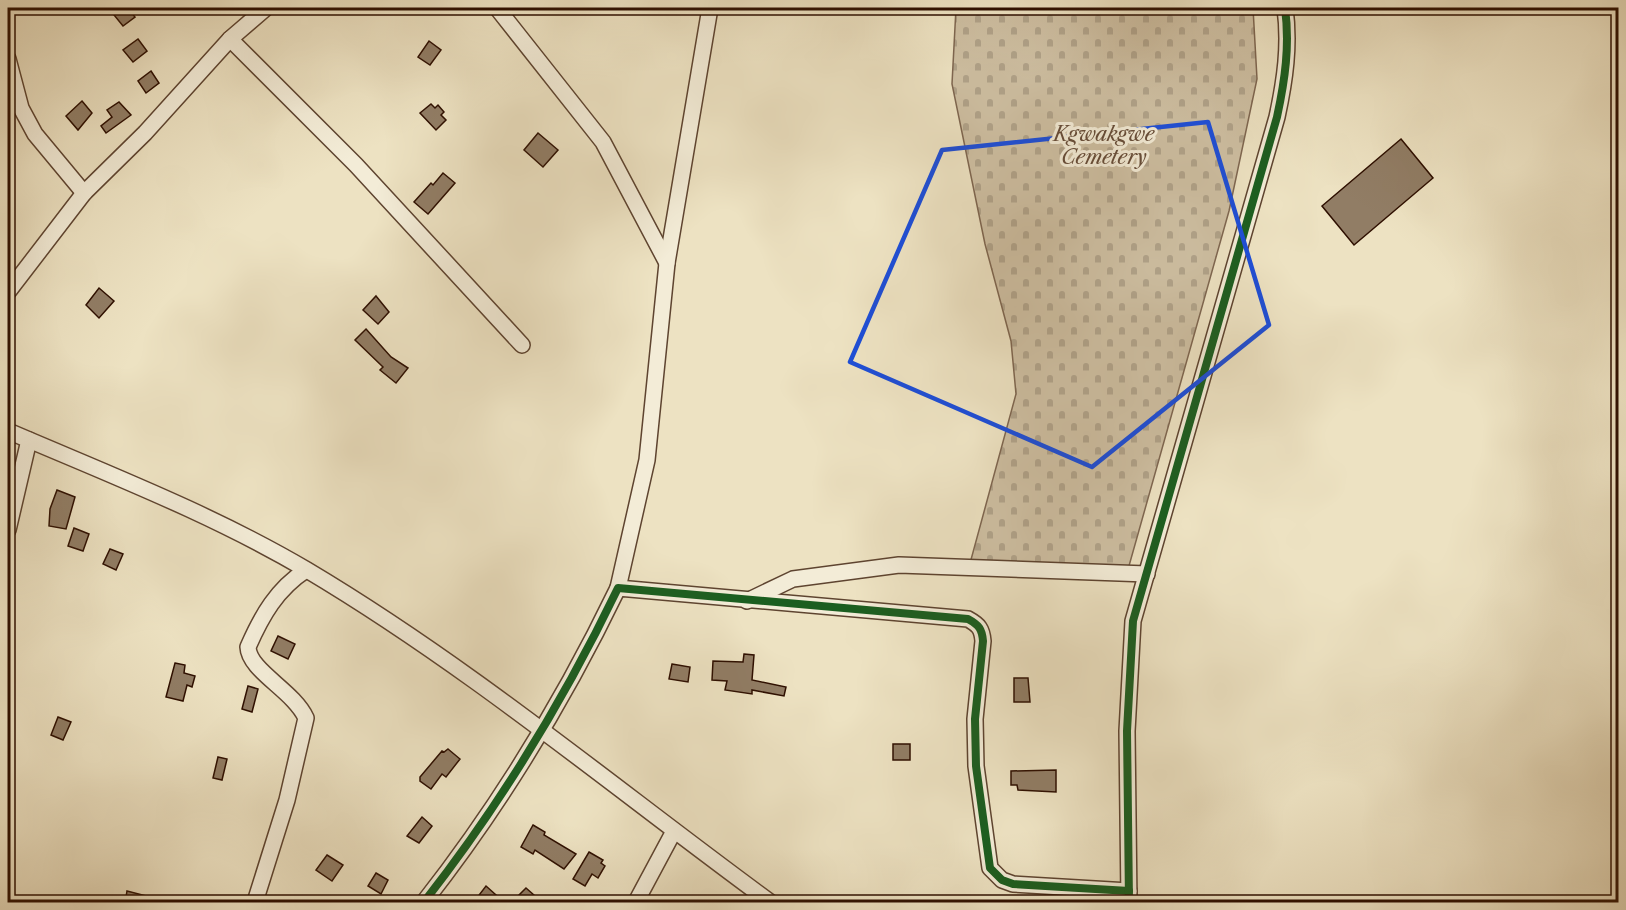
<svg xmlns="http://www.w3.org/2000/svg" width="1626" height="910" font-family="'Libre Caslon Text',serif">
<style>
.cemetery{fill:url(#cemetery-stones);stroke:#7e6650;stroke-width:1.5}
.building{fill:#917d65;stroke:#2e0f00;stroke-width:1.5}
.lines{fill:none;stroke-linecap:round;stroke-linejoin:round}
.minor-casing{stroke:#5e4430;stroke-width:18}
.minor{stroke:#f3ecd7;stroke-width:15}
.cycleway-casing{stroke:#f3ecd7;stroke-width:11}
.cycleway{stroke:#1b5e20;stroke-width:8}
.marked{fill:none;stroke:#1d4ed8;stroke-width:4.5;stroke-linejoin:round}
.labels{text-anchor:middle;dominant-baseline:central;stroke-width:6;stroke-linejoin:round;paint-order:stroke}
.park-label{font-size:20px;font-style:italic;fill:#664c38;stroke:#f3ecd7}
</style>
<defs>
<pattern id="cemetery-stones" width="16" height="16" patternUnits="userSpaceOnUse" patternTransform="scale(1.5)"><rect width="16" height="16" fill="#cdbea1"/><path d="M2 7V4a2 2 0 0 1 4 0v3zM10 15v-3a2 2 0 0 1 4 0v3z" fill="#b0a289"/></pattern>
</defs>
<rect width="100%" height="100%" fill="#ede2c2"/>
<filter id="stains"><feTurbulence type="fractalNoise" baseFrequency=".00333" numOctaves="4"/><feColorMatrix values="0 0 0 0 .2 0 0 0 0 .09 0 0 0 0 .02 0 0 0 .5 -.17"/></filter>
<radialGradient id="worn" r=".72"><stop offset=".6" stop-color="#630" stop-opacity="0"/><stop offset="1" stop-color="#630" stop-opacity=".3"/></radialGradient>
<!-- cemetery -->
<path class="cemetery" d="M956 8H1253L1257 79 1229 211 1127 573 969 567 1016 394 1011 341 985 244 952 84Z"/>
<!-- building -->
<g class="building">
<path d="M124 8H128L135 17 123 26 114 15Z"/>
<path d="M138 39 147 51 133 62 123 50Z"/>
<path d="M429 41 441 50 430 65 418 57Z"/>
<path d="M151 71 159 83 146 93 138 81Z"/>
<path d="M82 101 92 113 78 130 66 116Z"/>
<path d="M119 102 131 115 106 133 101 126 112 117 107 110Z"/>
<path d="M431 104 435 108 438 105 444 112 441 115 446 120 436 130 420 113Z"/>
<path d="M538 133 558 150 543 167 524 150Z"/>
<path d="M1401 139 1433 178 1354 245 1322 206Z"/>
<path d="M443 173 455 183 428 214 414 202 431 183 433 185Z"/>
<path d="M99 288 114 301 99 318 86 305Z"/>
<path d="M376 296 389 312 378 324 363 310Z"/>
<path d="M366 329 391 357 408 368 396 383 380 370 383 367 355 340Z"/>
<path d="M57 490 75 497 66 529 49 526 50 509Z"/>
<path d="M74 528 89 534 83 551 68 546Z"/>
<path d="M110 549 123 554 116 570 103 564Z"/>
<path d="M278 636 295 644 288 659 271 651Z"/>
<path d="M744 654 754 655 752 680 786 687 784 696 752 690V694L725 690 727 681 712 680 713 661 743 662Z"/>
<path d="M175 663 185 665 184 673 195 676 192 687 187 685 183 701 166 697Z"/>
<path d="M672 664 690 667 688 682 669 679Z"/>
<path d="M1014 678H1028L1030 702H1014Z"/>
<path d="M248 686 258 689 252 712 242 709Z"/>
<path d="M58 717 71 722 63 740 51 735Z"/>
<rect x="893" y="744" width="17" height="16"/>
<path d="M448 749 460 759 446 777 442 774 431 789 420 781V777L442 751 444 752Z"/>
<path d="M218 757 227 759 222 780 213 778Z"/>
<path d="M1056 770V792L1018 790 1017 785H1011V771Z"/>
<path d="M422 817 432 826 419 843 407 836Z"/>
<path d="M533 825 545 832 544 835 576 854 564 869 535 850 533 854 521 847Z"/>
<path d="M589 852 603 860 601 863 605 866 598 878 592 874 585 886 573 879Z"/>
<path d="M327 855 343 865 332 881 316 870Z"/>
<path d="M376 873 388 880 381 894 368 886Z"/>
<path d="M486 886 505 903H473Z"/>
<path d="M526 888 543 903H511Z"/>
<path d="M127 891 158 899V903H125Z"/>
</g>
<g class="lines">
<defs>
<g id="minor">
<path d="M497 8 603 142 667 263"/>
<path d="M230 39 356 165 522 345"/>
<path d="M8 59 21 108 35 134 84 193"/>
<path d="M8 292 84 193 145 133 230 39 266 8"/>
<path d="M8 431C108 474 212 514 307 570 470 667 617 790 770 902"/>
<path d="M8 530 29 440"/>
<path d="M618 588 647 460 667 263 710 8"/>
<path d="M747 601 793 579 899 565 1147 574"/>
<path d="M255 902 287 800 306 718C293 690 249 671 248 647 262 615 277 589 306 570"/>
<path d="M424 902C500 805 565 698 618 588L968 619C979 625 982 629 983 641L975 719 976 766 990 868 1002 880 1013 884 1129 891"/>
<path d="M636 902 674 831"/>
<path d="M1129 902 1127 731 1133 621 1277 117C1285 80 1290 45 1285 8"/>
</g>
</defs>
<!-- minor casing -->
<use href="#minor" class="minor-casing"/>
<!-- minor -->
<use href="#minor" class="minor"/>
<defs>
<g id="cycleway">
<path d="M424 902C500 805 565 698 618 588L968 619C979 625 982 629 983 641L975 719 976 766 990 868 1002 880 1013 884 1129 891"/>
<path d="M1129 902 1127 731 1133 621 1277 117C1285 80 1290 45 1285 8"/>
</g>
</defs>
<!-- cycleway casing -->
<use href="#cycleway" class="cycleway-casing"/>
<!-- cycleway -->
<use href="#cycleway" class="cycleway"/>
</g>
<!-- marked area -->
<path class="marked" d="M1208 122 1269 325 1092 467 850 362 942 150Z"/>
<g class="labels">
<!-- park labels -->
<g class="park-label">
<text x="1104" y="134">Kgwakgwe<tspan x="1104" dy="23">Cemetery</tspan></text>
</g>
</g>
<!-- margin -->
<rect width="1626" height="910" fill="none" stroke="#ede2c2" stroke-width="30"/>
<rect x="9" y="9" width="1608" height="892" fill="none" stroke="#2e0f00" stroke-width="3"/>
<rect x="15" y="15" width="1596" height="880" fill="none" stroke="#2e0f00" stroke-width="1.5"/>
<rect width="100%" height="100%" filter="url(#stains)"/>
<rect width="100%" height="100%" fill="url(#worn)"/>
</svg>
